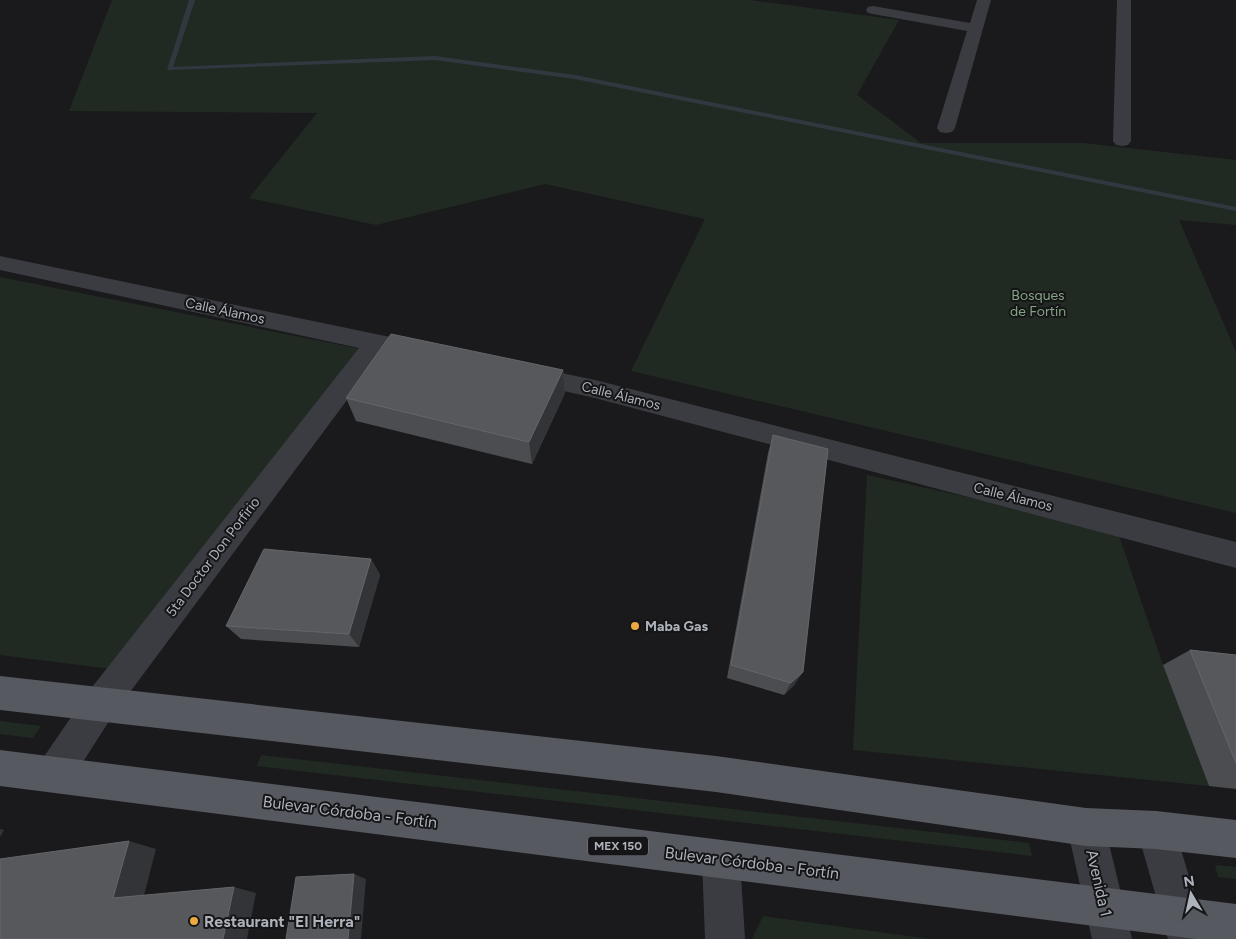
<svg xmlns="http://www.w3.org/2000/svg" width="1236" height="939" font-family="Figtree,sans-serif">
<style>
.green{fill:#212a22}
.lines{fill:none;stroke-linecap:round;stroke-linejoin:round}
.stream{fill:#303940;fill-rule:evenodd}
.minor{fill:#3b3c41;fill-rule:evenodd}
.major{fill:#575960;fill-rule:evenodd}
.wall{fill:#4b4d51}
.shaded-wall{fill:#333437}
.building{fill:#56585c;stroke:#64666b}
.poi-dot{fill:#eda941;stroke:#151517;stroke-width:2}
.labels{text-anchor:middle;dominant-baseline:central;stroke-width:4;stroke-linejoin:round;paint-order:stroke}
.shield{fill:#151517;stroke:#7f838a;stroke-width:1}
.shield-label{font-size:12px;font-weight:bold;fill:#adb2bb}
.park-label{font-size:14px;fill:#84a585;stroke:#151517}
.street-label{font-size:14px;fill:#adb2bb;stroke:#151517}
.poi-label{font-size:14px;font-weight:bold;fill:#adb2bb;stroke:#151517;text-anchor:start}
.near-street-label{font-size:16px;fill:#adb2bb;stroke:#151517}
.near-poi-label{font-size:16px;font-weight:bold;fill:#adb2bb;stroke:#151517;text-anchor:start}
</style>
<rect width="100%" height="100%" fill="#1a1a1c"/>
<!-- green -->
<g class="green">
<path d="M112 0H750L899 20 857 95 921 143H1083L1236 160V225L1179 220 1236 352V513L631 371 705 219 545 184 376 225 249 198 317 113 69 111Z"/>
<path d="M0 277 361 349 111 669 0 655Z"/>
<path d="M867 475 1117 530 1163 665 1209 786 853 750Z"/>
<path d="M0 721 41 726 33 738 0 734Z"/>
<path d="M261 755 1029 843 1032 856 257 766Z"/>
<path d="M1215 865 1236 867V879L1218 877Z"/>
<path d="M763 916 930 939H752Z"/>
</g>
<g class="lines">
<!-- stream -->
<path class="stream" d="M189 0H195L173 67 435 56 575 75 1236 207V211L575 79 435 60 167 70Z"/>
<!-- minor -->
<g class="minor">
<path d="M977 0H991L955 128 952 132 946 133 940 132 937 128 967 31 873 14 868 13 866 10 868 7 873 6 970 23Z"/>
<path d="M1117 0H1131V141L1128 145 1122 146 1116 145 1113 141Z"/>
<path d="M0 256 419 343 428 346 431 352 428 358 419 361 382 353 113 715 67 787 54 792 41 787 36 774 41 761 89 691 359 348 0 270Z"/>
<path d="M528 366 595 380 1236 542V568L595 398 519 381 516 375 519 369Z"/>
<path d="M1086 808 1099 814 1105 827 1132 939H1092L1067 827 1073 814Z"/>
<path d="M1156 811 1169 817 1175 830 1208 939H1168L1137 830 1143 817Z"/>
<path d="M721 841 735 846 740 860 745 939H705L702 860 707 846Z"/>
</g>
<!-- major -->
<g class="major">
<path d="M0 676 716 756 1086 808 1156 811 1236 820V858L1156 849 1086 846 716 792 0 710Z"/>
<path d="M0 750 1236 904V939H1196L0 786Z"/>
</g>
</g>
<!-- wall -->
<g class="wall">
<path d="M563 370 565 393 532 464 356 421 346 398Z"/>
<path d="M773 435 795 684 784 695 727 678 768 453Z"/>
<path d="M371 559 380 575 359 647 241 639 226 626Z"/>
<path d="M1190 650 1236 655V789L1209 786 1163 665Z"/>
</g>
<!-- shaded-wall -->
<g class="shaded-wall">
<path d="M563 370 565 393 532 464 529 442Z"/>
<path d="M371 559 380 575 359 647 349 634Z"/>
<path d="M803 672 795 684 784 695 791 683Z"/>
<path d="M0 829 4 830 0 837Z"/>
<path d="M129 841 156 849 142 903 113 898Z"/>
<path d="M354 874 366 879 361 939H348Z"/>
<path d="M234 887 256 893 247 939H223Z"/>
</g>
<!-- building -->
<g class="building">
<path d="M391 334 563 370 529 442 346 398Z"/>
<path d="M773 435 828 449 803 672 791 683 731 665Z"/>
<path d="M264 549 371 559 349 634 226 626Z"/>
<path d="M1190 650 1236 655V763Z"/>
<path d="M129 841 113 898 234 887 223 939H0V859Z"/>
<path d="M354 874 348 939H286L296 877Z"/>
</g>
<!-- markers -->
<g class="poi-dot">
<circle cx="635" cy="626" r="5"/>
<circle cx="194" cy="921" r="5"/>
</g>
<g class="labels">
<!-- shield labels -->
<rect class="shield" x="588" y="836.5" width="60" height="19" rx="4"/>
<g class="shield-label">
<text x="618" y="846">MEX 150</text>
</g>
<!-- park labels -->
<g class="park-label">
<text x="1038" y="295">Bosques<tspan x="1038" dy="16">de Fortín</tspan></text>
</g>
<!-- street labels -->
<g class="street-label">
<text transform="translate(225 311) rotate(12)">Calle Álamos</text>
<text transform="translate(621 396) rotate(14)">Calle Álamos</text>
<text transform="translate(1013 497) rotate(14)">Calle Álamos</text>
<text transform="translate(213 557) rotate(-53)">5ta Doctor Don Porfirio</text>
</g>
<!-- poi labels -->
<g class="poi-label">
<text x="645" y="626">Maba Gas</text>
</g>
<!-- near-street labels -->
<g class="near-street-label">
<text transform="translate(350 812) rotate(7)">Bulevar Córdoba - Fortín</text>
<text transform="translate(752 863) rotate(7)">Bulevar Córdoba - Fortín</text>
<text transform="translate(1099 883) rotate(77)">Avenida 1</text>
</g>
<!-- near-poi labels -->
<g class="near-poi-label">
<text x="204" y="921">Restaurant "El Herra"</text>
</g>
</g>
<!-- north arrow -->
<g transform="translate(1191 894) rotate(351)" stroke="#151517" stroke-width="4" paint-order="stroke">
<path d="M0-4L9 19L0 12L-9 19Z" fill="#adb2bb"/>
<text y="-8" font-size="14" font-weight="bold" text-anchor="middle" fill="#adb2bb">N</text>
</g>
</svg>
